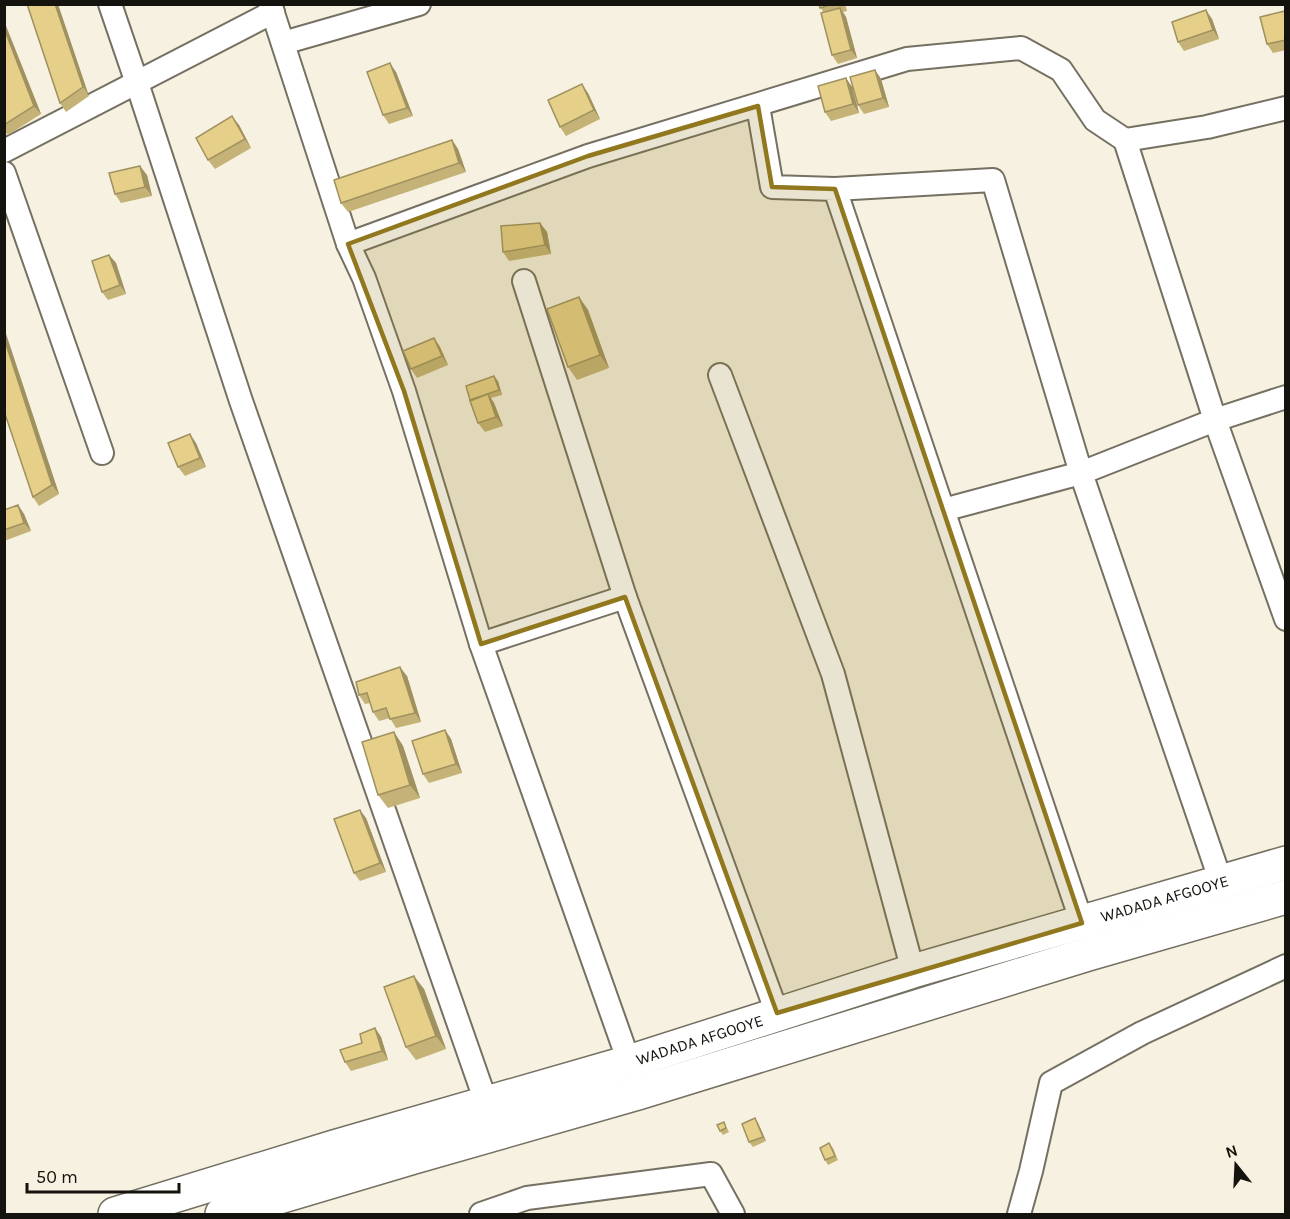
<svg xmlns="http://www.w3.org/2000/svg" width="1290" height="1219" font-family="Karla,sans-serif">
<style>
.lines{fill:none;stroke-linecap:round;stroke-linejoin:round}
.minor-casing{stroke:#757062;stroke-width:26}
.trunk-casing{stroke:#757062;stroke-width:36}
.minor{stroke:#fff;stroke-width:22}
.trunk{stroke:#fff;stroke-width:33}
.wall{fill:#c5b276}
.shaded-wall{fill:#a09160}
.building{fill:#e5cf89;stroke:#a09160;stroke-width:1.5}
.marked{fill:#91781e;fill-opacity:0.2;stroke:#91781e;stroke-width:4.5;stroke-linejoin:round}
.labels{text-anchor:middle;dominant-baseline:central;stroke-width:4.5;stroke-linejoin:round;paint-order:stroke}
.street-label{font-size:16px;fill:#15130d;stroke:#f6f1e0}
</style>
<rect width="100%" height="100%" fill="#f6f1e0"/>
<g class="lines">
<defs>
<g id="minor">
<path d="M110 4 137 83 241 401 486 1102"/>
<path d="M270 4 348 244 364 278 404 391 481 644 629 1062"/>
<path d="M283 43 419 4"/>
<path d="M758 106 772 187 835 189 1082 923"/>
<path d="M1125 140 1215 420 1286 619"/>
<path d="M4 151 273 12"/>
<path d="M4 173 102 453"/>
<path d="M835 189 993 180 1081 473 1221 882"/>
<path d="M348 244 588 156 907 59 1021 48 1061 70 1095 120 1125 140 1207 127 1286 108"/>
<path d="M524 281 625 597 777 1013"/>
<path d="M720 375 833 674 913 971"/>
<path d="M943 510 1081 473 1215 420 1286 397"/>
<path d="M481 644 625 597"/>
<path d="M481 1214 527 1198 711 1174 733 1214"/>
<path d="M1019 1214 1031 1171 1051 1083 1142 1033 1286 966"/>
</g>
<g id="trunk">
<path id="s1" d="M115 1214 334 1147 629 1062 913 971 1286 863"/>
<path d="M222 1214 414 1157 638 1093 1088 954 1286 897"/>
</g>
</defs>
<!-- minor casing -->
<use href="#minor" class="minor-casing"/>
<!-- trunk casing -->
<use href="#trunk" class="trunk-casing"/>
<!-- minor -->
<use href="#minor" class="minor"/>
<!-- trunk -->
<use href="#trunk" class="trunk"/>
</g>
<!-- wall -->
<g class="wall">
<path d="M27 4 89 96 66 112 60 103Z"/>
<path d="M819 4H845L847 11 843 12 846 17 857 58 838 64 832 55 823 12Z"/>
<path d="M1285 11 1286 12V50L1273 53 1267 44Z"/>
<path d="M1212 19 1219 39 1184 51 1178 42Z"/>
<path d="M4 21 41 114 8 135 4 130Z"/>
<path d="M875 70 881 79 889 107 864 114 858 105Z"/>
<path d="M396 72 413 116 389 124 383 115Z"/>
<path d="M846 78 852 87 859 113 831 121 825 112Z"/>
<path d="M588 93 600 119 566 136 560 127Z"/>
<path d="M239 125 251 148 215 169 208 160Z"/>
<path d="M452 140 458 149 466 172 348 212 341 203Z"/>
<path d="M147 175 152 196 121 203 115 194Z"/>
<path d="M540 223 547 232 551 254 509 261 503 252Z"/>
<path d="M109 255 116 263 126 294 108 300 102 292Z"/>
<path d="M579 297 588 310 609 368 577 380 568 367Z"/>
<path d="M4 328 59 494 39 506 33 497 4 411Z"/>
<path d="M434 338 440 347 448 365 417 378 411 369Z"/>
<path d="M498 381 502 395 491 398 494 403 503 426 485 432 478 423 470 401Z"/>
<path d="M196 443 206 467 185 476 178 467Z"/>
<path d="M18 505 24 514 31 531 4 541V510Z"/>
<path d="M407 676 421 722 396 728 390 718 379 721 373 712 370 703 365 704 359 695Z"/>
<path d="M445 730 451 739 462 773 429 783 423 774Z"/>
<path d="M394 732 403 746 420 798 388 808 378 795Z"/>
<path d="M366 818 386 872 360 881 354 873Z"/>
<path d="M424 989 446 1049 416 1060 406 1047Z"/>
<path d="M375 1028 381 1037 388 1060 351 1071 345 1062Z"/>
<path d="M724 1122 729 1132 723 1135 720 1131Z"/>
<path d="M758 1123 766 1141 753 1147 749 1142Z"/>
<path d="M829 1143 833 1148 838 1160 828 1165 825 1160Z"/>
</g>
<!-- shaded-wall -->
<g class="shaded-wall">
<path d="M55 4H58L89 96 83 87Z"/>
<path d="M840 8 846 17 857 58 851 50Z"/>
<path d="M1206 10 1212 19 1219 39 1213 30Z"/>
<path d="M4 21 41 114 34 106 4 28Z"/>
<path d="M390 63 396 72 413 116 407 108Z"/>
<path d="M875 70 881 79 889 107 883 98Z"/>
<path d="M846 78 852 87 859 113 853 104Z"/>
<path d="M582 84 588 93 600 119 594 110Z"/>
<path d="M232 116 239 125 251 148 245 139Z"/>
<path d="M452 140 458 149 466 172 459 163Z"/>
<path d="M140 166 147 175 152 196 145 187Z"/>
<path d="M540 223 547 232 551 254 545 245Z"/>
<path d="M109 255 116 263 126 294 120 285Z"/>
<path d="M579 297 588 310 609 368 600 355Z"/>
<path d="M4 328 59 494 52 485 4 338Z"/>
<path d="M434 338 440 347 448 365 442 356Z"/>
<path d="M494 376 498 381 502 395 499 390Z"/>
<path d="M488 394 494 403 503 426 496 417Z"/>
<path d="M190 434 196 443 206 467 200 458Z"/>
<path d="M18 505 24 514 31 531 24 523Z"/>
<path d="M400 667 407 676 421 722 415 713Z"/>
<path d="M445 730 451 739 462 773 456 764Z"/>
<path d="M394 732 403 746 420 798 410 785Z"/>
<path d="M360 810 366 818 386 872 380 863Z"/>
<path d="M414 976 424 989 446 1049 436 1036Z"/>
<path d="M375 1028 381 1037 388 1060 382 1051Z"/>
<path d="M755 1118 758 1123 766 1141 763 1137Z"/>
</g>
<!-- building -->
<g class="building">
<path d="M27 4H55L83 87 60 103Z"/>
<path d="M819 4H833L820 8Z"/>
<path d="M840 8 851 50 832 55 821 13Z"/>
<path d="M1206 10 1213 30 1178 42 1172 22Z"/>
<path d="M1285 11 1286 14V40L1267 44 1260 17Z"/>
<path d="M4 28 34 106 4 125Z"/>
<path d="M390 63 407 108 383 115 367 72Z"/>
<path d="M875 70 883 98 858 105 850 77Z"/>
<path d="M846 78 853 104 825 112 818 86Z"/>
<path d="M582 84 594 110 560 127 548 100Z"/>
<path d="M232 116 245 139 208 160 196 138Z"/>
<path d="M452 140 459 163 341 203 334 180Z"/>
<path d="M140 166 145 187 115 194 109 173Z"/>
<path d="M540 223 545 245 503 252 501 226Z"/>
<path d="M109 255 120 285 102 292 92 261Z"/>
<path d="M579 297 600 355 568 367 547 309Z"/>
<path d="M4 338 52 485 33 497 4 411Z"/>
<path d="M434 338 442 356 411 369 403 351Z"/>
<path d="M494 376 499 390 470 400 466 386Z"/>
<path d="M488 394 496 417 478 423 470 401Z"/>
<path d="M190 434 200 458 178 467 168 443Z"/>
<path d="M18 505 24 523 4 530V510Z"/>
<path d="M400 667 415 713 390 719 386 708 373 712 367 693 359 695 356 682Z"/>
<path d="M445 730 456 764 423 774 412 741Z"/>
<path d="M394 732 410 785 378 795 362 742Z"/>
<path d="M360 810 380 863 354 873 334 819Z"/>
<path d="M414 976 436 1036 406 1047 384 987Z"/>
<path d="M375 1028 382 1051 345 1062 340 1050 362 1043 360 1034Z"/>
<path d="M755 1118 763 1137 749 1142 742 1124Z"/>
<path d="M724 1122 726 1128 720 1131 717 1125Z"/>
<path d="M829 1143 835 1156 825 1160 820 1148Z"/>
</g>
<!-- marked area -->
<path class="marked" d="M758 106 772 187 835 189 1082 923 777 1013 625 597 481 644 404 391 348 244 588 156Z"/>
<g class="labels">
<!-- street labels -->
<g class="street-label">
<text stroke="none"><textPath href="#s1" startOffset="1096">WADADA AFGOOYE</textPath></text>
<text stroke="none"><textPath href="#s1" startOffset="610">WADADA AFGOOYE</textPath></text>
</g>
</g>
<!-- border -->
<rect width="1290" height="1219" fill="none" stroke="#15130d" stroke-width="12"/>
<!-- north arrow -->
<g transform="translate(1236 1165) rotate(342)" stroke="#f6f1e0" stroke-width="4.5" paint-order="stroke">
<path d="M0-4.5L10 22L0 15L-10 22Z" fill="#15130d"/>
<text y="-9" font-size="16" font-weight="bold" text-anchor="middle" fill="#15130d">N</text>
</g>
<!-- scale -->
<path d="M27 1183v9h152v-9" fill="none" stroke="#15130d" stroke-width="3"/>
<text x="36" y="1183" font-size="18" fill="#15130d" stroke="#f6f1e0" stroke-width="4.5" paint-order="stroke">50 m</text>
</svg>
